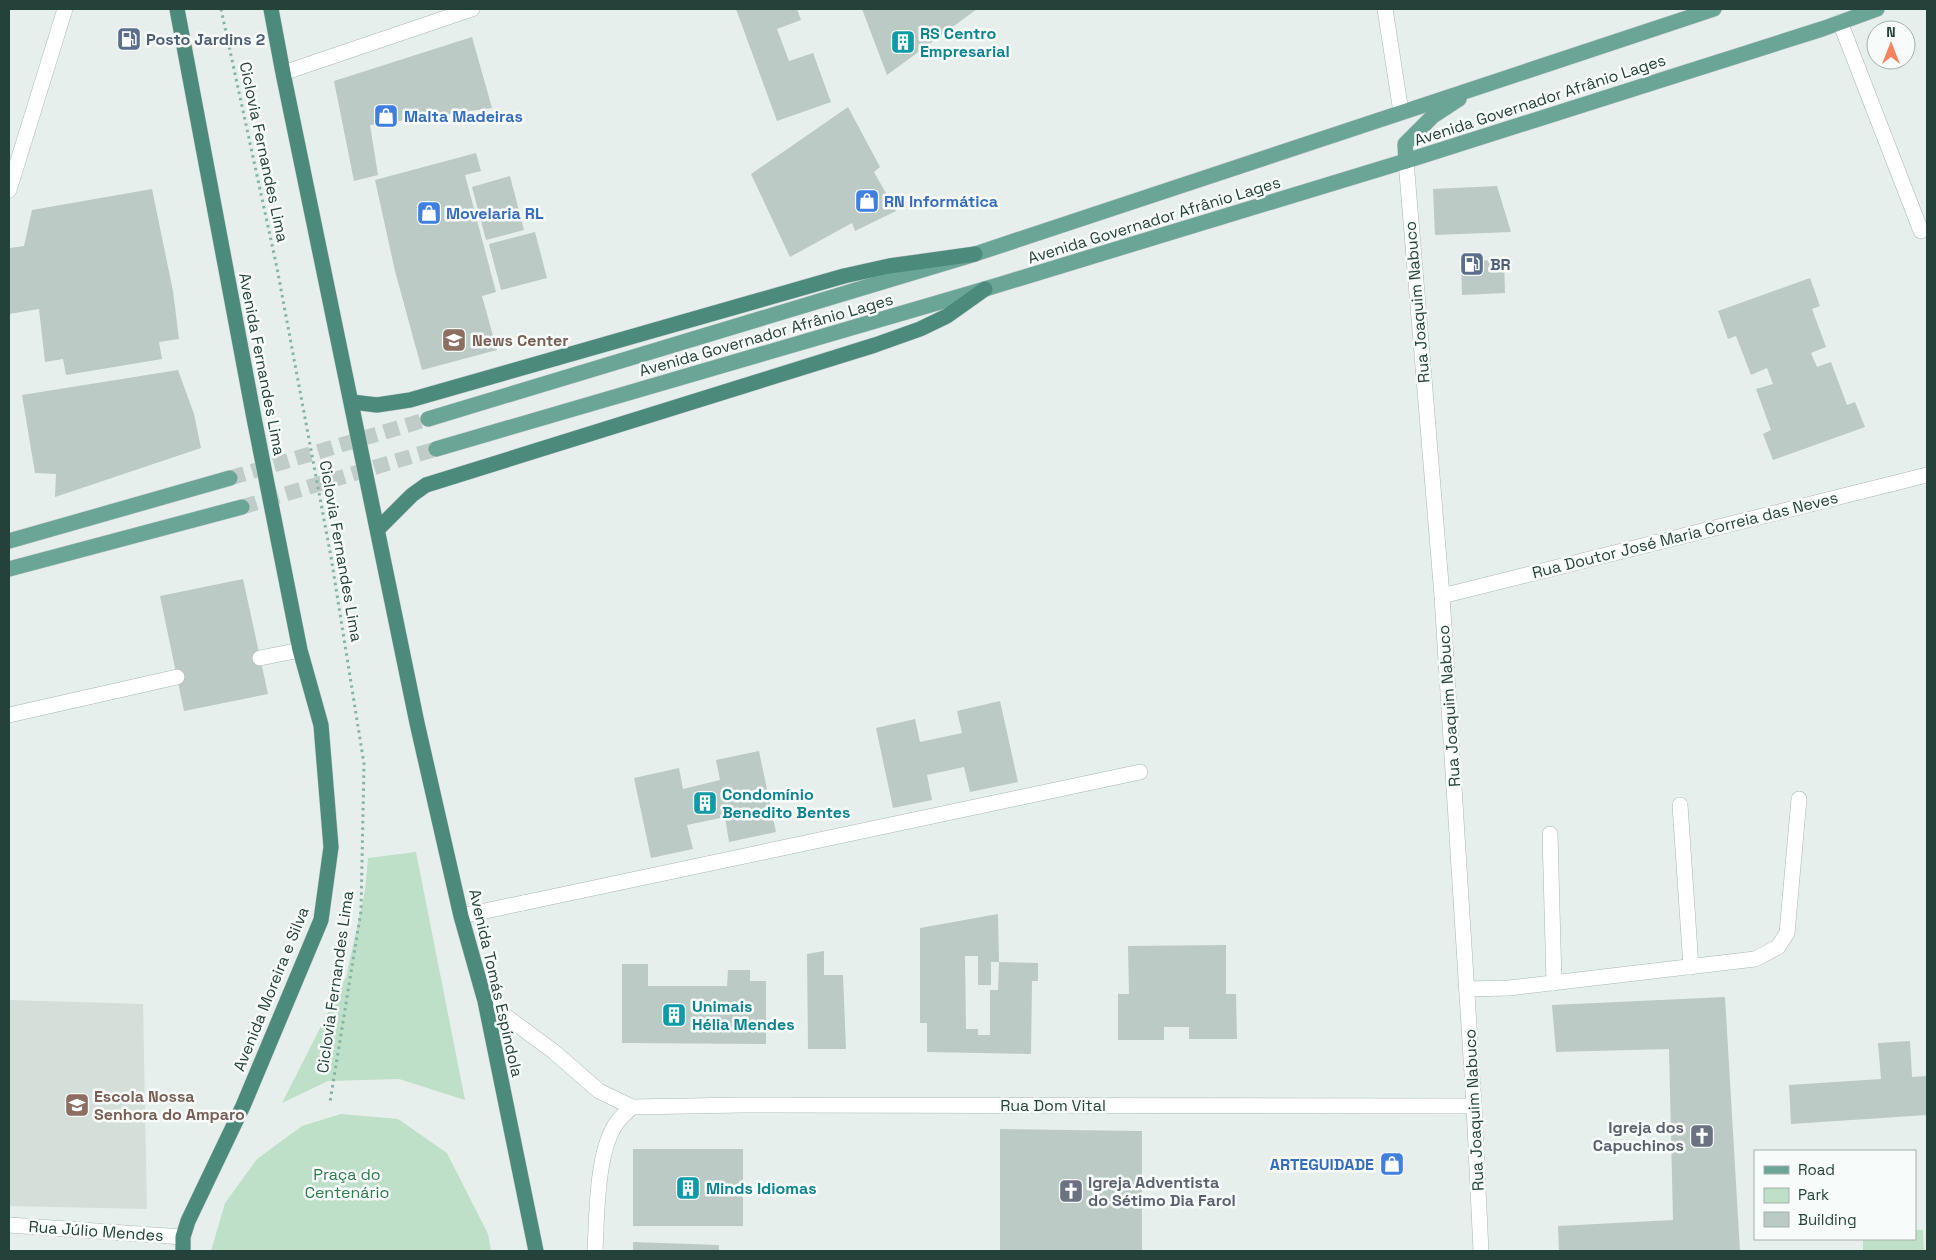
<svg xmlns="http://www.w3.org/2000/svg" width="1936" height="1260" font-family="'Space Grotesk',sans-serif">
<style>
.built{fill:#d4dfda}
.green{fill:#bfe0c8}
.building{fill:#bbcac4;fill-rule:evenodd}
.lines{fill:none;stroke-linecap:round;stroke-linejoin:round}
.primary-tunnel{stroke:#bfccc8;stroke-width:15;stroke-dasharray:15 8;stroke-linecap:butt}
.service-casing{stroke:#a8b8b2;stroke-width:16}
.minor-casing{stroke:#a8b8b2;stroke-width:16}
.primary-casing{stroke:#c2cac8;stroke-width:16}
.trunk-casing{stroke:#c2cac8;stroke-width:16}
.path{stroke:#86b3a5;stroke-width:3;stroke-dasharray:2.5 4;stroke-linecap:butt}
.service{stroke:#fff;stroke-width:15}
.minor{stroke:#fff;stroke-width:15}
.primary{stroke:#6aa596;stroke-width:15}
.trunk{stroke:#4c8a7c;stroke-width:15}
.labels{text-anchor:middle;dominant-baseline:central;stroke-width:5;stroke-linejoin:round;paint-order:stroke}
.culture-label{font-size:16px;font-weight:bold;fill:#0d838f;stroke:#f7fbf9;text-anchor:start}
.service-label{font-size:16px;font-weight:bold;fill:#4e5e75;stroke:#f7fbf9;text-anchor:start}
.street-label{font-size:16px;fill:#24423a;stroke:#f7fbf9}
.shop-label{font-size:16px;font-weight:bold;fill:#366cbe;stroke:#f7fbf9;text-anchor:start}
.education-label{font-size:16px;font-weight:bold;fill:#785e54;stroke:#f7fbf9;text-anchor:start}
.worship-label{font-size:16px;font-weight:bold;fill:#5b616d;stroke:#f7fbf9;text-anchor:end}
.park-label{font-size:16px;fill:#2d7a4b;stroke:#f7fbf9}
</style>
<rect width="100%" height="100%" fill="#e6efeb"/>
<!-- built -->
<path class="built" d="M9 1000 143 1004 147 1209 9 1206Z"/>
<!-- green -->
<g class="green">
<path d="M416 852 465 1100 399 1079 328 1081 282 1103 346 977 365 891 368 858Z"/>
<path d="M341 1114 398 1119 447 1153 488 1234 491 1251H211L225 1203 257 1159 302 1126Z"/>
<path d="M1915 1230H1923L1924 1251H1863V1239H1915Z"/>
</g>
<!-- building -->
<g class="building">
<path d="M736 9H797L801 20 777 29 789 61 813 53 831 102 777 121Z"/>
<path d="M862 9H977L887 75Z"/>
<path d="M472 37 492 108 370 125 378 175 354 181 334 81Z"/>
<path d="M848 107 880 167 874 172 896 211 855 231 852 223 790 257 751 174Z"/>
<path d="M476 153 481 171 465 175 496 292 482 296 497 350 422 370 395 271 375 180Z"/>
<path d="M510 176 524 230 486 240 472 187Z"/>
<path d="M1497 186 1511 232 1435 235 1433 189Z"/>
<path d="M152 189 173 291 179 339 159 342 162 359 66 375 63 359 45 362 39 309 9 314V257L10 248 24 246 32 210Z"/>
<path d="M535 232 547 278 501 290 489 244Z"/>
<path d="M1504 260 1505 293 1462 295 1461 261Z"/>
<path d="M1810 278 1820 306 1812 309 1826 347 1811 353 1817 367 1831 362 1847 405 1855 402 1865 427 1773 460 1763 434 1771 430 1756 389 1773 384 1767 368 1751 375 1736 336 1728 339 1718 311Z"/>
<path d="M178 370 194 414 201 448 55 497 56 474 35 473 22 395Z"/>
<path d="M243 579 268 694 184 711 160 596Z"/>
<path d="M1000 701 1018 782 970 792 964 767 927 775 932 800 893 808 876 728 915 719 920 742 962 733 957 711Z"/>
<path d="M759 751 776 832 729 842 725 817 687 825 693 849 651 858 634 778 679 768 683 789 720 780 716 760Z"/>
<path d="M998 914 999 962 1038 963V981H1032L1031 1054 927 1052V1023H920V928ZM965 956H978V985H991V962H999L998 990H990V1035H978V1029H966Z"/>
<path d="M1226 945V994H1236L1237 1039H1189V1027H1164V1040H1118V994H1129L1128 946Z"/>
<path d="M824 951V975H843L846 1049H808L807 954Z"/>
<path d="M622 964H648V986H727L728 970H750V981H766V1044L622 1043Z"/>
<path d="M1725 997 1740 1251H1559L1558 1226 1673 1220 1669 1049 1556 1052 1552 1005Z"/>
<path d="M1910 1041 1912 1077 1927 1076V1115L1791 1124 1789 1085 1881 1079 1878 1043Z"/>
<path d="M1000 1129 1142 1131V1251H1000Z"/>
<rect x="633" y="1149" width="110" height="77"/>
<path d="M633 1242 719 1245V1251H633Z"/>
</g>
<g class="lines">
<!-- primary-tunnel -->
<g class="primary-tunnel">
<path d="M230 478 428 419"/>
<path d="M242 507 436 449"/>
</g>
<defs>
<g id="service">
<path d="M1840 22 1921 231"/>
<path d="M260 658 300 650"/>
<path d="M9 715 177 677"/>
<path d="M1680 805 1691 967"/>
<path d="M1550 834 1554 983"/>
<path d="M523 903 1140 772"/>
<path d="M1467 989 1509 988 1755 959 1778 947 1787 933 1799 799"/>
</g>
<g id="minor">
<path d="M1385 9 1401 112"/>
<path d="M283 73 472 9"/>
<path d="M1406 161 1442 596 1474 1106 1481 1251"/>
<path d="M9 190 65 9"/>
<path d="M1442 596 1927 475"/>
<path d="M461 916 523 903"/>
<path d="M485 1001 553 1051 599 1091 632 1107 742 1105 1474 1106"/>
<path d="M9 1225 183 1237"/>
<path d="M595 1251C597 1216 596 1149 618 1121 622 1116 627 1112 632 1107"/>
</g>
<g id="primary">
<path d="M1406 161 1405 144 1433 116 1459 99"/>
<path d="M428 419 975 254 1714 9"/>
<path d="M436 449 985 289 1406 161 1822 29 1877 9"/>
<path d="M9 541 230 478"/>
<path d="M9 569 242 507"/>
</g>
<g id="trunk">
<path d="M177 9 254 418 300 650 321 725 331 847 321 920 243 1106 188 1221 183 1237V1251"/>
<path d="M271 9 283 73 417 723 461 916 485 1001 536 1251"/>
<path d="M352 402 377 405 410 400 844 276 889 266 975 254"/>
<path d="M378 529 412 495 426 485 875 345 920 329 947 316 985 289"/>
</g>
</defs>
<!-- service casing -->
<use href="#service" class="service-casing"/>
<!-- minor casing -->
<use href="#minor" class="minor-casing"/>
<!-- primary casing -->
<use href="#primary" class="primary-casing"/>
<!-- trunk casing -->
<use href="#trunk" class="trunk-casing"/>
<!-- path -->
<path class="path" d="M221 9 277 268 331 557 364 764 361 911 330 1102"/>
<!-- service -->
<use href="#service" class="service"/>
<!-- minor -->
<use href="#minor" class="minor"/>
<!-- primary -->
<use href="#primary" class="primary"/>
<!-- trunk -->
<use href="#trunk" class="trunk"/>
</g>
<!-- icons -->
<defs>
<symbol id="fuel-square" viewBox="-11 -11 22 22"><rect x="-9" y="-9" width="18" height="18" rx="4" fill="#5c6f8a" stroke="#f7fbf9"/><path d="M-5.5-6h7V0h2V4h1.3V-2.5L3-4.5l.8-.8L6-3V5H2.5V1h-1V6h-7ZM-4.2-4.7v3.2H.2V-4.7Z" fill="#fff"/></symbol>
<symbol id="building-square" viewBox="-11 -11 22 22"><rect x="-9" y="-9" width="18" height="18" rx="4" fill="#0f9aa8" stroke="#f7fbf9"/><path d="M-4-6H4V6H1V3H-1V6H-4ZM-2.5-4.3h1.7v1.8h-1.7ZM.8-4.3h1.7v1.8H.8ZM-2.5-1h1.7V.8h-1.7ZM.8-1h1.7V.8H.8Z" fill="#fff"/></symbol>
<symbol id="shop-square" viewBox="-11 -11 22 22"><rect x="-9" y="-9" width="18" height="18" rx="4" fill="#3f7fe0" stroke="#f7fbf9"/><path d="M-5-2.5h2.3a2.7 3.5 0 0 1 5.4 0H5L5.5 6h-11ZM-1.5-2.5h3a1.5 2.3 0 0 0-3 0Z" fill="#fff"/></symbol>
<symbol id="school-square" viewBox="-11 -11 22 22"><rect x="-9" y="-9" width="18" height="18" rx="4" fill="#8d6e63" stroke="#f7fbf9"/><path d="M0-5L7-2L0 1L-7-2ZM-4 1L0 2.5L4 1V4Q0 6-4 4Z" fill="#fff"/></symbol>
<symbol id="church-square" viewBox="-11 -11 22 22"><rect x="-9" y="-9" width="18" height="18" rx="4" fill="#6b7280" stroke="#f7fbf9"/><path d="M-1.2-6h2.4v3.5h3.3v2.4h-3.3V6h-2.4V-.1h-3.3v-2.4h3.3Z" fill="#fff"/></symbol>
</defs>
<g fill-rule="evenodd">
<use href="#fuel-square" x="115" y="25" width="28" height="28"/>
<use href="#building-square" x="889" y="28" width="28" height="28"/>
<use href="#shop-square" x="372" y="102" width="28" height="28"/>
<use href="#shop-square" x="853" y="187" width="28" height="28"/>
<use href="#shop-square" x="415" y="199" width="28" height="28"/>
<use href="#fuel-square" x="1458" y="250" width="28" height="28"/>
<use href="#school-square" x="440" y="326" width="28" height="28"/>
<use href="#building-square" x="691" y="789" width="28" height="28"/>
<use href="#building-square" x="660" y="1001" width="28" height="28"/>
<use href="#school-square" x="63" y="1091" width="28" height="28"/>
<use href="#church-square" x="1688" y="1122" width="28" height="28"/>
<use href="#shop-square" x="1378" y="1150" width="28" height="28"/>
<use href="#building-square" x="674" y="1174" width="28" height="28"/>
<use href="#church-square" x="1057" y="1177" width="28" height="28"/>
</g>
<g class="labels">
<!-- culture labels -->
<g class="culture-label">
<text x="920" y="33">RS Centro<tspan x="920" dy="18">Empresarial</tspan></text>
<text x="722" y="794">Condomínio<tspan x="722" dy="18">Benedito Bentes</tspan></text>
<text x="692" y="1006">Unimais<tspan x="692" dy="18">Hélia Mendes</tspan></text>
<text x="706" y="1188">Minds Idiomas</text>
</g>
<!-- service labels -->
<g class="service-label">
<text x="146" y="39">Posto Jardins 2</text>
<text x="1490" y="264">BR</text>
</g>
<!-- street labels -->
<g class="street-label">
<text transform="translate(1540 100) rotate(-18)">Avenida Governador Afrânio Lages</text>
<text transform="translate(264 152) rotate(78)">Ciclovia Fernandes Lima</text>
<text transform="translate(1154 220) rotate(-17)">Avenida Governador Afrânio Lages</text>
<text transform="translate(1417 302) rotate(-95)">Rua Joaquim Nabuco</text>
<text transform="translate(766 335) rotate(-16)">Avenida Governador Afrânio Lages</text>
<text transform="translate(262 364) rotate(79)">Avenida Fernandes Lima</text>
<text transform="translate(1685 535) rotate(-14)">Rua Doutor José Maria Correia das Neves</text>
<text transform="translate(341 551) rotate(80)">Ciclovia Fernandes Lima</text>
<text transform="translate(1449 706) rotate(-94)">Rua Joaquim Nabuco</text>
<text transform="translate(335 982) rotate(-82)">Ciclovia Fernandes Lima</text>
<text transform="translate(496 983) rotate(77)">Avenida Tomás Espíndola</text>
<text transform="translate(271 989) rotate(-68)">Avenida Moreira e Silva</text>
<text x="1053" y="1105">Rua Dom Vital</text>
<text transform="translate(1474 1110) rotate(-93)">Rua Joaquim Nabuco</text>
<text transform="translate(96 1231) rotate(4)">Rua Júlio Mendes</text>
</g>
<!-- shop labels -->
<g class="shop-label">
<text x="404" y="116">Malta Madeiras</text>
<text x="884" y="201">RN Informática</text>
<text x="446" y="213">Movelaria RL</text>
<text x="1374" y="1164" text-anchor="end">ARTEGUIDADE</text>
</g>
<!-- education labels -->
<g class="education-label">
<text x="472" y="340">News Center</text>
<text x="94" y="1096">Escola Nossa<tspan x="94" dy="18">Senhora do Amparo</tspan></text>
</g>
<!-- worship labels -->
<g class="worship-label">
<text x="1684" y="1127">Igreja dos<tspan x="1684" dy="18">Capuchinos</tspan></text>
<text x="1088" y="1182" text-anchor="start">Igreja Adventista<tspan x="1088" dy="18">do Sétimo Dia Farol</tspan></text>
</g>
<!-- park labels -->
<g class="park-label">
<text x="347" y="1174">Praça do<tspan x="347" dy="18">Centenário</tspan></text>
</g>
</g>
<!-- border -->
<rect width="1936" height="1260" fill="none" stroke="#24423a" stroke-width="20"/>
<!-- legend -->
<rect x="1754" y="1150" width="162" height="90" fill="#f7fbf9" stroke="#a3b1ad"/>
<rect x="1764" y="1166" width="25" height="8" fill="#6aa596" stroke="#a3b1ad"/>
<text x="1798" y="1175" font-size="15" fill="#24423a">Road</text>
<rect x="1764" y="1188" width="25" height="15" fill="#bfe0c8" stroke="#a3b1ad"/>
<text x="1798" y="1200" font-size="15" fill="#24423a">Park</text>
<rect x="1764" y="1212" width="25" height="15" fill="#bbcac4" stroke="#a3b1ad"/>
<text x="1798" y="1225" font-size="15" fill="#24423a">Building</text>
<!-- north arrow -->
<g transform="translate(1891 45)"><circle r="24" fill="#f7fbf9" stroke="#a3b1ad"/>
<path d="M0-4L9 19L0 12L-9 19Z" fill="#f4845f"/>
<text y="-8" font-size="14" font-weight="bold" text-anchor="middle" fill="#24423a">N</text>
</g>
</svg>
